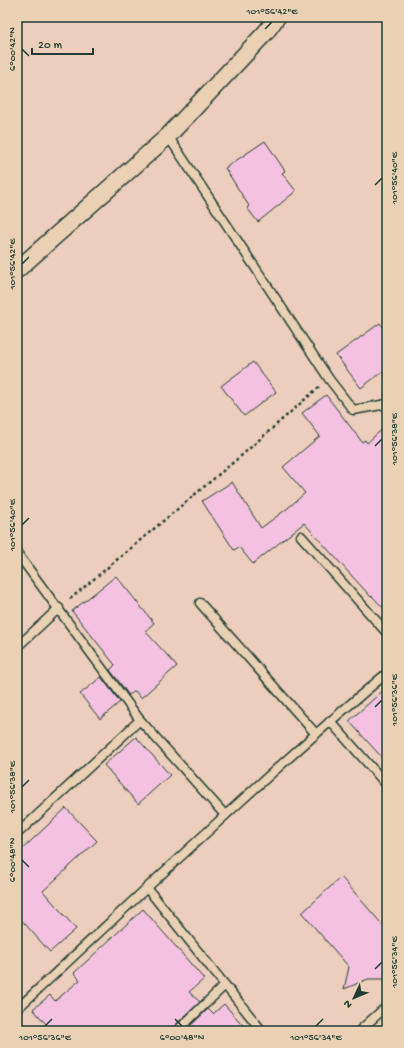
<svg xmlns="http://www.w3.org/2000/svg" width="404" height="1048" font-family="'Gochi Hand',sans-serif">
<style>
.building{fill:#f4c2e0;stroke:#1f3d34}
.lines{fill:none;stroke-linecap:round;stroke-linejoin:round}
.lane-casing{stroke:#1f3d34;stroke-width:11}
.street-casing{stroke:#1f3d34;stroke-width:19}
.path{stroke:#1f3d34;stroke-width:2.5;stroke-dasharray:3 3;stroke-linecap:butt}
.lane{stroke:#ebd1b3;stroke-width:8}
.street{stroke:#ebd1b3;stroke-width:16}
.ticks{fill:none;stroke:#1f3d34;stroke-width:1.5}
.neatline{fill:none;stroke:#1f3d34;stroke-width:1.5}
.ticks-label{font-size:10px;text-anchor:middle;fill:#1f3d34}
</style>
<rect width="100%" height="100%" fill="#edcebc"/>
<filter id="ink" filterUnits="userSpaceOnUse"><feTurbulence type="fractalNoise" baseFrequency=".025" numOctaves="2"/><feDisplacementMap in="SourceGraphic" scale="8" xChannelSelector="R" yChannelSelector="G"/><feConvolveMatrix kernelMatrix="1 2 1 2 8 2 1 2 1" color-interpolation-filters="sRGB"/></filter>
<g filter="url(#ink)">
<!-- building -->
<g class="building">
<path d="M265 141 285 171 282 173 296 191 258 222 247 208 249 206 225 168Z"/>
<path d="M380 323 387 332V368L361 388 336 355Z"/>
<path d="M253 362 276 392 244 416 221 386Z"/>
<path d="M326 395 362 442 365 440 367 443 387 425V612L372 596 371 597 304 523 253 564 239 547 234 550 202 501 232 482 261 528 288 508 305 493 283 467 320 436 302 413Z"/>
<path d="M116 576 154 623 145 631 177 666 141 698 135 691 129 695 110 670 115 665 72 611Z"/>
<path d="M101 677 120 702 100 719 80 694Z"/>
<path d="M387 687V763L349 721Z"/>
<path d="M136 737 170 775 138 804 104 765Z"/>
<path d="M66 808 97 841 43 891 76 929 50 952 17 915V854Z"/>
<path d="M341 877 387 930V979H368L344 989 349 967 302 913Z"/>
<path d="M143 909 204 979 189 992 200 1002 173 1027 172 1031H52L33 1009 50 995 55 1001 80 980 74 973Z"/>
<path d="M224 1004 248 1031H185L208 1009 213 1014Z"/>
</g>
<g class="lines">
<defs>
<g id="lane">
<path d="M168 136 329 379 353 410 387 404"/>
<path d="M301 536 387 633"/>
<path d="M17 553 140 720 225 815"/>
<path d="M200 603 316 734"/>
<path d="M17 647 59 608"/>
<path d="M330 721 387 785"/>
<path d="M17 834 140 720"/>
<path d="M147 888 262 1031"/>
<path d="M17 1009C139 896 259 780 387 673"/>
<path d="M17 1024 20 1031"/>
<path d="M177 1031 225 985"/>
<path d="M359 1031 387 1006"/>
</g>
<path id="street" d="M17 270 168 136 266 32 277 17"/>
</defs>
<!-- lane casing -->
<use href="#lane" class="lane-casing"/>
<!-- street casing -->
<use href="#street" class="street-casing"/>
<!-- path -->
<path class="path" d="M70 599 242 455 319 387"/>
<!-- lane -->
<use href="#lane" class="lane"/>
<!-- street -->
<use href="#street" class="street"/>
</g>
</g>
<!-- ticks -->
<path class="ticks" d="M265 29 272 22M22 49 29 56M375 185 382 178M22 264 29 257M375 446 382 439M22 525 29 518M375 707 382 700M22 787 29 780M22 860 29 867M375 969 382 962M175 1019 182 1026M45 1026 52 1019M316 1026 323 1019"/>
<!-- margin -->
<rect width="404" height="1048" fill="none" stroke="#ebd1b3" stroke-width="44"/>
<!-- north arrow -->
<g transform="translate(354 998) rotate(226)" stroke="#ebd1b3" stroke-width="3" paint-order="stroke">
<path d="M0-3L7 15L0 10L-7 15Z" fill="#1f3d34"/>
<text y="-6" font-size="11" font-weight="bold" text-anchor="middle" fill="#1f3d34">N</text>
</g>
<!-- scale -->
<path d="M32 48v6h61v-6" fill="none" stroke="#1f3d34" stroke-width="2"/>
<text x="38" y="48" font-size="12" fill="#1f3d34" stroke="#ebd1b3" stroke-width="3" paint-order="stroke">20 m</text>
<rect x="22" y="22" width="360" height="1004" class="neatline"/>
<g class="ticks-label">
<text x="272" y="14">101°56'42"E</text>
<text transform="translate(11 49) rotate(-90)" y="4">6°00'42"N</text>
<text transform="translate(393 178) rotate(-90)" y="4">101°56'40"E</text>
<text transform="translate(11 264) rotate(-90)" y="4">101°56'42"E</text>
<text transform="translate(393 439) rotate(-90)" y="4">101°56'38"E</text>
<text transform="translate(11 525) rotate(-90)" y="4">101°56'40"E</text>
<text transform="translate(393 700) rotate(-90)" y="4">101°56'36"E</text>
<text transform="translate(11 787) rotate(-90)" y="4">101°56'38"E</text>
<text transform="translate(11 860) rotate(-90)" y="4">6°00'48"N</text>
<text transform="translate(393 962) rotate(-90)" y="4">101°56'34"E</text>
<text x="45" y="1040">101°56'36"E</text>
<text x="182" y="1040">6°00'48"N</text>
<text x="316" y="1040">101°56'34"E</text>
</g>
</svg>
